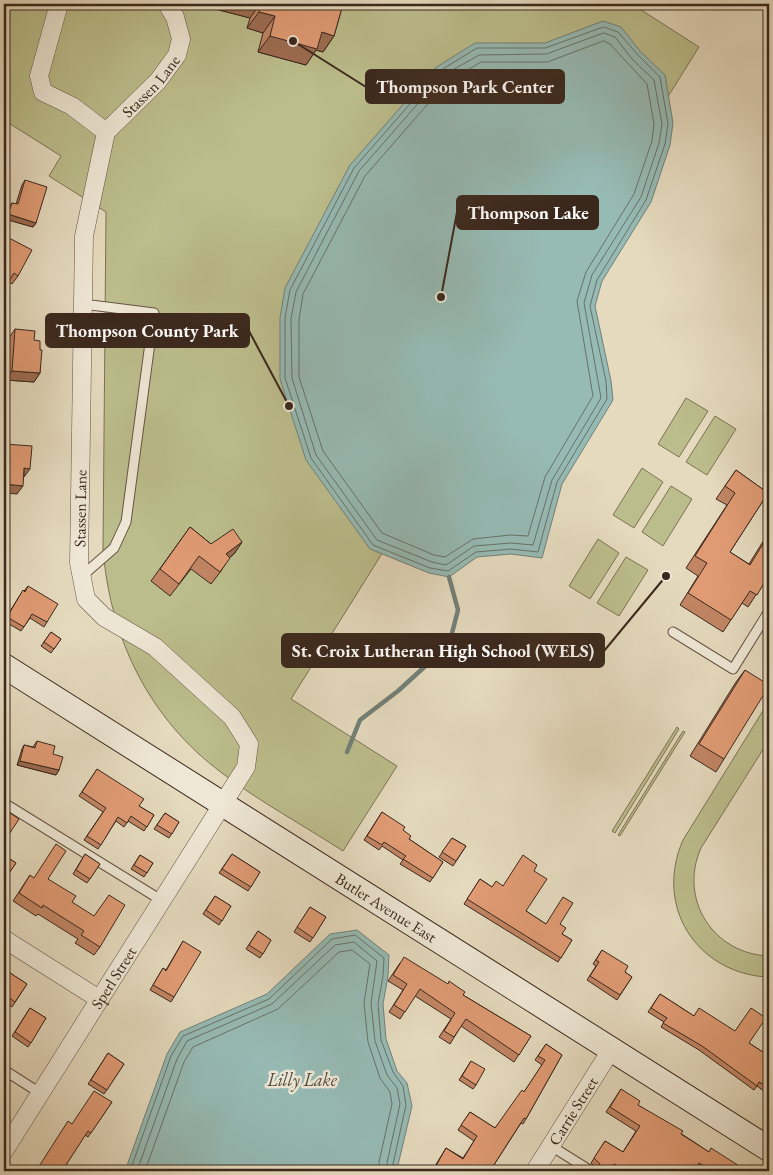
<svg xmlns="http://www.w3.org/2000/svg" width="773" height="1175" font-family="'EB Garamond',serif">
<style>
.green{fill:#bcbd8c;stroke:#7c7254}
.water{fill:#96bab4;stroke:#728078}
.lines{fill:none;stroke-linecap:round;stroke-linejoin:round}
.shore{stroke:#687168;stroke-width:1}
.stream{stroke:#728078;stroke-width:4.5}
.lane-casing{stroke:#665445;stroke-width:11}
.street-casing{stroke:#665445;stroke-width:19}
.secondary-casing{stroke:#3b281d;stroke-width:26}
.lane{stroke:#eee7d5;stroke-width:9}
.street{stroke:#eee7d5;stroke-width:18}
.secondary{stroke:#eee7d5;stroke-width:24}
.wall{fill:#c18564;stroke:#3b281d}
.shaded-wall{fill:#9d6c51;stroke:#3b281d}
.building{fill:#e09b74;stroke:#3b281d}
.labels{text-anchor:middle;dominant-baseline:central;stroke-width:5;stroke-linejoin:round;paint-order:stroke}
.street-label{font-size:16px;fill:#3b281d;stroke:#eee7d5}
.water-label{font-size:18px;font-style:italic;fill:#524c43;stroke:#eee7d5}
.leader{fill:none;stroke:#3b281d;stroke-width:2}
.callout-dot{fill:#3b281d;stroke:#eee7d5;stroke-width:2}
.callout{fill:#3b281d;stroke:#3b281d;stroke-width:2}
.callout-label{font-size:18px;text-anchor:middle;font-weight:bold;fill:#fff}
</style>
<rect width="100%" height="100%" fill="#e5dabe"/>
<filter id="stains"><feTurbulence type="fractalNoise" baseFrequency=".004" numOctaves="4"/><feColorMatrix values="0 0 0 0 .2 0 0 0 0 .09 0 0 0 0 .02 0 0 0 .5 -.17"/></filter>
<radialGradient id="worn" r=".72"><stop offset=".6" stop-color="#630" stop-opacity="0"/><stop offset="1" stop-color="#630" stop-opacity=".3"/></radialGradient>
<!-- green -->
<g class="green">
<path d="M4 4H632L699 47 291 699 397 766 343 851C303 825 260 802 222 773 149 719 110 638 103 549L106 212 49 176 61 156 4 120Z"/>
<path d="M686 398 708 411 679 457 658 444Z"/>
<path d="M715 416 736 429 707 475 686 462Z"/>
<path d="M642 468 663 482 634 528 613 515Z"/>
<path d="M671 486 692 499 663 546 642 532Z"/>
<path d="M598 539 619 553 590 599 569 586Z"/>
<path d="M626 557 648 570 619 616 597 603Z"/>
<path d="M769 701V740L701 848C678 900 714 954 769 956V977H766C696 972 654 906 683 840Z"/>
<path d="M677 727 679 729 615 833 612 831Z"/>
<path d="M683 731 685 732 620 836 618 835Z"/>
</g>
<!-- water -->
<g class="water">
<path d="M603 21 621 27 640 51 665 75 673 123 670 145 651 202 602 281 595 306 611 381 613 400 562 484 542 558 511 554 477 557 449 577 429 573 370 549 306 460 280 379V318L285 288 350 165 435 68 475 43H545Z"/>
<path d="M357 930 389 955 388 976 383 1004 386 1039 397 1071 407 1083 412 1106 398 1165 399 1171H125L167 1054 180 1032 267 994 330 934Z"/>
</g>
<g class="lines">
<!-- shore -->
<g class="shore">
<path d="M604 27 618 32 637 54 660 77 668 124 665 144 646 200 597 280 590 306 606 381 607 399 557 482 538 552 511 549 476 552 448 571 430 568 373 545 311 458 285 378V318L290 290 354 168 438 72 477 48H545Z"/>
<path d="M604 33 615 37 632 59 654 80 662 124 659 143 641 197 592 275 584 303 601 398 552 480 533 545 511 543 474 546 446 565 432 562 377 540 316 455 292 378 291 319 296 292 359 171 442 76 479 55 546 54Z"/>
<path d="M604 41 610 44 647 84 654 124 652 141 634 194 586 272 577 301 593 396 545 477 528 536 510 535 473 539 445 557 434 555 382 533 323 451 299 377V320L303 294 365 176 447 82 481 62H547Z"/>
<path d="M130 1171 171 1056 183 1036 269 999 332 939 355 935 384 958 383 976 378 1004 381 1040 393 1072 403 1086 406 1105 393 1164 394 1171"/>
<path d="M137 1171 177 1059 187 1041 272 1004 335 945 354 942 377 961 371 1003 375 1041 387 1075 397 1088 400 1104 387 1163 388 1171"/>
<path d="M145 1171 184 1062 193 1047 278 1009 339 952 352 950 370 964 364 1003 368 1042 380 1078 390 1092 392 1104 379 1162 380 1171"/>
</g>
<!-- stream -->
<path class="stream" d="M347 752 360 720 398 691 432 660 451 637 458 610 449 577"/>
<defs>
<g id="lane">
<path d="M82 576 114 548 126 522 154 313 83 304"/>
<path d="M673 632 733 669 769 611"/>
<path d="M4 803 161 900"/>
<path d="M4 1070 40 1093"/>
<path d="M551 1146 591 1171"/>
</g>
<g id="street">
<path d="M59 4 39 76 43 92 72 106 106 132"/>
<path d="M4 939 99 999"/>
<path id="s1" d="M4 1151 246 767 249 744 232 717 155 647 104 617 86 599 79 563 84 236 106 132 158 81 177 55 181 39 175 17 167 4"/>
<path id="s2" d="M535 1171 611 1050"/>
</g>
<g id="secondary">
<path id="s3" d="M4 666 769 1149"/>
</g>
</defs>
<!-- lane casing -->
<use href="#lane" class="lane-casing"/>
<!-- street casing -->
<use href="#street" class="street-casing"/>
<!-- secondary casing -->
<use href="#secondary" class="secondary-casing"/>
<!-- lane -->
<use href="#lane" class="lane"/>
<!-- street -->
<use href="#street" class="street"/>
<!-- secondary -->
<use href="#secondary" class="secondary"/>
</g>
<!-- wall -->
<g class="wall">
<path d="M200 4H343L334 36 323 52 316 50 306 65 258 52 263 33 247 28 250 18 200 5Z"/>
<path d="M25 180 36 223 33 227 5 219 9 207 12 203 16 204 22 185Z"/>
<path d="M9 238 18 276 12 284 9 282 4 290V245Z"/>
<path d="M15 329 34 340 40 350V373L34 382 6 380 9 338Z"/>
<path d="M736 470 768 493 730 552 749 564 769 532V575L748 607 742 603 723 632 680 605 698 576 686 568 727 505 716 499Z"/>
<path d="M190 527 211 544 242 542 234 554 229 558 221 571 211 584 191 569 170 596 151 581Z"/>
<path d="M28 586 47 622 44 627 30 618 21 631 4 621 20 595 24 591Z"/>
<path d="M51 632 61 639 51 653 41 646Z"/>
<path d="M745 670 724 759 716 772 690 756 736 682Z"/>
<path d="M37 741 53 754 59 770 56 775 17 765 22 749 24 745 33 747Z"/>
<path d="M97 769 139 806 154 815 144 831 128 821 124 827 116 821 98 849 84 840 103 812 79 796Z"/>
<path d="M382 812 403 830 409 839 443 862 430 882 400 864 403 860 382 846 379 850 364 840Z"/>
<path d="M165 813 179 822 169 838 154 829Z"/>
<path d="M452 838 466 846 453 866 439 857Z"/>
<path d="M85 854 100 864 87 883 73 874Z"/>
<path d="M232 854 260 872 248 891 219 873Z"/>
<path d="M4 855 16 863 6 877 4 876Z"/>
<path d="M140 855 153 863 144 877 131 869Z"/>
<path d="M534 871 526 911 546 924H560L562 934 572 940 558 962 464 904 480 879 492 887 503 886Z"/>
<path d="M30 875 33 878 48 879 72 902 100 947 94 955 75 943 78 939 38 914 36 916 13 901Z"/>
<path d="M215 896 231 906 219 925 203 914Z"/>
<path d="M310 907 326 917 310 942 294 932Z"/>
<path d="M258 931 271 940 260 958 246 949Z"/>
<path d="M183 941 174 997 171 1002 150 990 163 968 166 970Z"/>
<path d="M602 950 625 972 632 977 617 1000 587 980 596 966 593 964Z"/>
<path d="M400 963 463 995 531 1036 514 1062 461 1026 450 1044 439 1037 451 1019 415 996 400 1019 389 1012 403 990 388 981Z"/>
<path d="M4 969 27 984 12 1007 4 1002Z"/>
<path d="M660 994 694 1016 749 1043 769 1056V1095L757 1086 754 1090 699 1050 661 1027 664 1022 648 1012Z"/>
<path d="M30 1008 46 1018 28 1047 12 1036Z"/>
<path d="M546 1044 562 1055 526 1119 523 1124 521 1123 490 1171H432L446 1148 463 1158 474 1141 458 1130 470 1112 495 1128 524 1092 542 1065 535 1060Z"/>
<path d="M108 1053 124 1064 104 1094 88 1084Z"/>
<path d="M471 1061 476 1085 473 1089 459 1080Z"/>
<path d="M621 1089 638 1105 709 1152 747 1171H701L695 1168 693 1171H614L611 1169 610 1171H596L597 1169 591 1163 605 1141 623 1152 636 1131 606 1112Z"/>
<path d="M112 1102 88 1137 85 1135 64 1168 36 1171 72 1124Z"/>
</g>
<!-- shaded-wall -->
<g class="shaded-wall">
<path d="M200 4H260L250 18 200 5Z"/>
<path d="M259 12 275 16 263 33 247 28Z"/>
<path d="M322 32 334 36 323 52 316 50 306 65 258 52 270 36Z"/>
<path d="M8 214 36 223 33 227 5 219Z"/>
<path d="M12 371 40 373 34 382 6 380Z"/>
<path d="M24 468 30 469 24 477Z"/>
<path d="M4 484 23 486 17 494 4 493Z"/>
<path d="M242 542 234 554 217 567 226 554Z"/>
<path d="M20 761 59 770 56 775 17 765Z"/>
</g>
<!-- building -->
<g class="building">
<path d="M261 4H343L334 36 322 32 317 49 270 36 275 16 259 12Z"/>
<path d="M25 180 47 187 36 223 8 214 12 203 18 204Z"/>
<path d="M9 238 32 250 18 276 14 273 5 288 4 287V247Z"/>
<path d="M15 329 35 331 34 340 40 341V350H42L40 373 12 371Z"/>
<path d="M4 444 32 446 30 469 24 468 23 486 4 484Z"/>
<path d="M736 470 768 493 730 552 750 565 769 534V575L757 595 750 591 731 620 688 593 707 563 695 556 735 493 725 486Z"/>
<path d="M190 527 211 544 233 529 242 542 226 554 230 558 220 572 199 556 179 584 160 569Z"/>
<path d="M28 586 58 604 47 622 32 614 24 627 7 617 23 590 25 592Z"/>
<path d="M51 632 61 639 54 649 44 642Z"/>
<path d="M745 670 769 685V686L724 759 699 744Z"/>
<path d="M37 741 55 746 53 754 63 757 59 770 20 761 24 745 35 748Z"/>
<path d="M97 769 144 799 139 806 154 815 147 827 131 816 127 823 118 817 101 845 87 836 106 808 82 792Z"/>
<path d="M4 809 19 819 4 842Z"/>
<path d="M382 812 405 827 403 830 411 836 409 839 443 862 433 878 403 859 406 856 384 842 382 845 367 836Z"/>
<path d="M165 813 179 822 172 834 157 825Z"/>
<path d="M452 838 466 846 456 861 442 852Z"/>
<path d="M56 844 66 851 48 879 76 896 72 902 94 916 109 895 125 905 100 947 81 935 84 931 43 905 42 908 19 893 30 875 34 878Z"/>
<path d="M85 854 100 864 90 879 76 870Z"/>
<path d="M232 854 260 872 251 887 222 869Z"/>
<path d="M4 855 16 863 9 873 4 870Z"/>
<path d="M140 855 153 863 147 873 134 865Z"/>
<path d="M523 855 537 865 534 871 547 879 526 911 546 924 563 897 573 903 560 924 566 928 562 934 572 940 561 958 467 899 480 879 492 887 496 881 503 886Z"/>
<path d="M215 896 231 906 222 921 206 910Z"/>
<path d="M310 907 326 917 313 938 297 927Z"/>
<path d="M258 931 271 940 263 954 249 945Z"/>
<path d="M183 941 201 952 174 997 153 985 163 968 166 971Z"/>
<path d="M602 950 628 966 625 972 632 977 620 995 590 976 599 962 596 960Z"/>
<path d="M404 957 448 984 449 981 465 992 463 995 531 1036 519 1055 466 1019 454 1037 444 1031 455 1013 420 989 405 1012 394 1005 407 984 393 975Z"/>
<path d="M4 969 27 984 15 1002 4 994Z"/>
<path d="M660 994 694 1016 699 1008 735 1031 751 1008 766 1018 749 1043 769 1056V1088L759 1082 757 1086 702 1046 663 1023 667 1018 651 1008Z"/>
<path d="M30 1008 46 1018 31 1043 15 1032Z"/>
<path d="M546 1044 562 1055 526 1119 524 1118 490 1171H433L446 1148 463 1159 477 1136 461 1125 470 1112 495 1128 522 1090 524 1092 545 1060 538 1056Z"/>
<path d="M108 1053 124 1064 107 1090 91 1080Z"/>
<path d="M471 1061 485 1069 476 1085 462 1076Z"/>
<path d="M621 1089 640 1101 638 1105 683 1131 681 1134 709 1152 711 1148 747 1171H712L699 1163 693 1171H671L666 1168 664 1171H625L614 1164 610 1171H598L600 1164 594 1158 605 1141 623 1152 640 1126 610 1107Z"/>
<path d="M94 1091 112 1102 91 1133 88 1131 64 1168 69 1171H36L68 1121 72 1124Z"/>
<path d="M4 1105 8 1108 4 1114Z"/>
<path d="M578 1165 586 1171 587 1169 592 1171H573Z"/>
</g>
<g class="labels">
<!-- street labels -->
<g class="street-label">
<text stroke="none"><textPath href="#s1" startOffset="1232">Stassen Lane</textPath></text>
<text stroke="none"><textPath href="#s1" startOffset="789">Stassen Lane</textPath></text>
<text stroke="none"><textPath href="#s3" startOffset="452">Butler Avenue East</textPath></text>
<text stroke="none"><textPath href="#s1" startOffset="205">Sperl Street</textPath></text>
<text stroke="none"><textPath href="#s2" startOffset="71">Carrie Street</textPath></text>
</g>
<!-- water labels -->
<g class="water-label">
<text x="302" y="1079">Lilly Lake</text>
</g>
</g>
<!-- callouts -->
<path class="leader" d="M293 41L366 87M441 297L457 212M289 406L249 331M666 576L604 651"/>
<g class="callout-dot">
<circle cx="293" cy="41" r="5"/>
<circle cx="441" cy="297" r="5"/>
<circle cx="289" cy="406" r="5"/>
<circle cx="666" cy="576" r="5"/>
</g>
<g class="callout">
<rect x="366" y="70" width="198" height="33" rx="5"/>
<rect x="457" y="196" width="141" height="33" rx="5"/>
<rect x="46" y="314" width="203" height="33" rx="5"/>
<rect x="282" y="634" width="322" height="33" rx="5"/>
</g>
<g class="callout-label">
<text x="465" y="93">Thompson Park Center</text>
<text x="528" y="219">Thompson Lake</text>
<text x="147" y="337">Thompson County Park</text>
<text x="443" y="657">St. Croix Lutheran High School (WELS)</text>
</g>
<!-- margin -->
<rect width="773" height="1175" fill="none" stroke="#e5dabe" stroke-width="20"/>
<rect x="5" y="5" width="763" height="1165" fill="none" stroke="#3b281d" stroke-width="2.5"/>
<rect x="10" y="10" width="753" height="1155" fill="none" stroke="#3b281d"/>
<rect width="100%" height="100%" filter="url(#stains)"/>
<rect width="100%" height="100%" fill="url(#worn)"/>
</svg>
